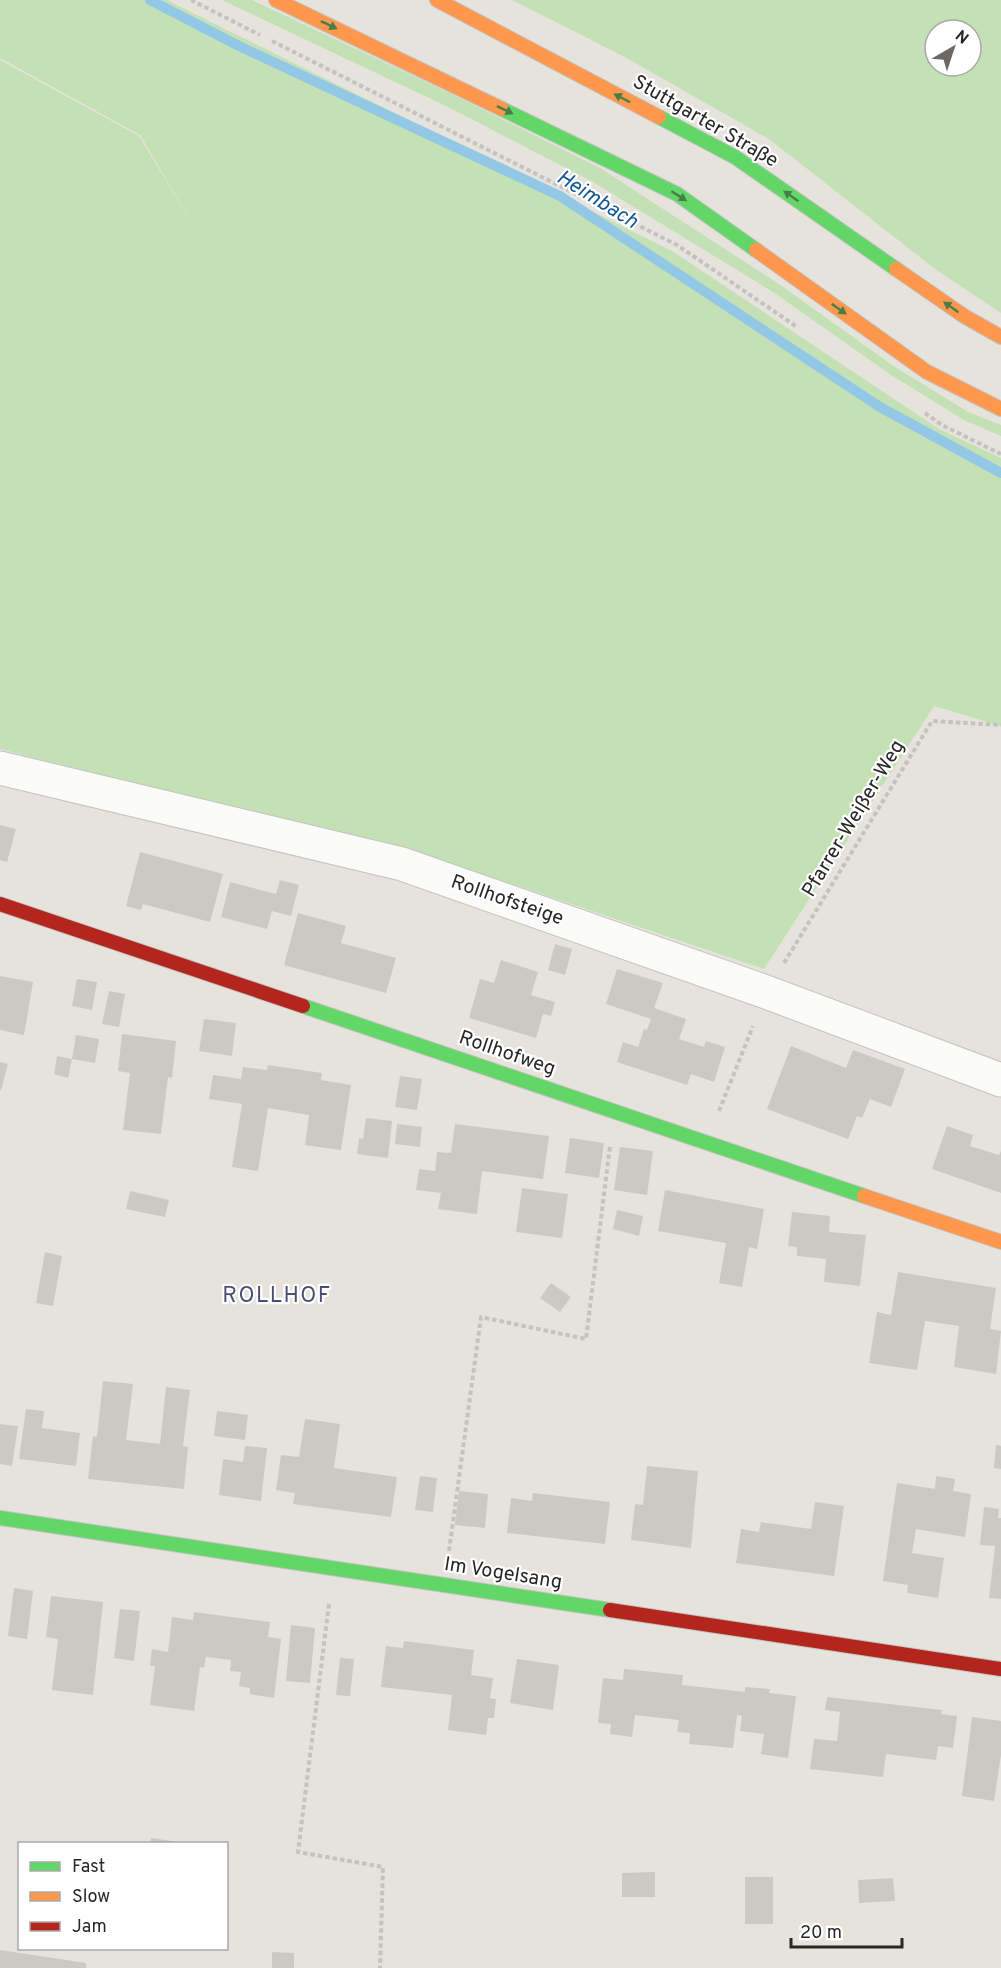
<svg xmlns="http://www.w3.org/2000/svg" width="1001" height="1968" font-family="Overpass,sans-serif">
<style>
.green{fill:#c4e1b6;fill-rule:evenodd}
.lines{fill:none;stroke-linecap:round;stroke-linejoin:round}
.stream{stroke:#92c8e6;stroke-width:10}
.building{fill:#cbc9c4}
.street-casing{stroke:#c4c2c2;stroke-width:35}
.fast-casing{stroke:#c4c2c2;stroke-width:16}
.slow-casing{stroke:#c4c2c2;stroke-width:16}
.jam-casing{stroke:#c4c2c2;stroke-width:16}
.path{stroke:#c4c3c2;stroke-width:4;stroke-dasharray:4.5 3;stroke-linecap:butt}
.street{stroke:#fbfbfa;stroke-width:33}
.fast{stroke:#63d668;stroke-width:14}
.slow{stroke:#ff974d;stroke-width:14}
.jam{stroke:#b3261e;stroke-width:14}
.oneway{fill:#457e48}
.labels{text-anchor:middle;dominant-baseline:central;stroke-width:4.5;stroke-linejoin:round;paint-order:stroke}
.street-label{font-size:20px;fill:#272727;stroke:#fff}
.water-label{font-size:21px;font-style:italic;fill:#115892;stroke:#fff}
.quarter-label{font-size:22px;letter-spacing:1.5px;fill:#4a4d76;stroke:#fff}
</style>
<rect width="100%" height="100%" fill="#e6e3dd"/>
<!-- green -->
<g class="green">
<path d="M0 0H167L672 251 939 429 1001 458V726L934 706 764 969 476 872 0 749V60L139 136 197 231 140 135 0 58Z"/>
<path d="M222 0H252L454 95 600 168 779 284 895 367 968 412 1001 425V436L964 420 891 375 773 292 593 182 448 107Z"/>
<path d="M512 0H1001V313L935 269 769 139 623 56ZM935 30H971V66H935Z"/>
</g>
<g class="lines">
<!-- stream -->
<path class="stream" d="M150 0 239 46 560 196 880 407 1001 473"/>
</g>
<!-- building -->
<g class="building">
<path d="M0 825 16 829 7 862 0 860Z"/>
<path d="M140 852 223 874 210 922 143 904 141 910 126 906Z"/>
<path d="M280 880 299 885 291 916 272 911 267 929 221 917 230 882 276 894Z"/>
<path d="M298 913 346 926 341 943 396 958 386 993 284 965Z"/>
<path d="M555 944 572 949 565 975 548 970Z"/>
<path d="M501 960 538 972 531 995 555 1002 551 1016 543 1014 536 1038 469 1018 480 979 494 983Z"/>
<path d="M617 969 663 983 654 1008 686 1019 679 1039 704 1047 706 1041 725 1047 714 1082 691 1074 687 1085 617 1062 623 1042 638 1047 644 1029 647 1030 651 1019 606 1004Z"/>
<path d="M0 976 33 982 24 1035 0 1030Z"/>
<path d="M77 979 97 982 92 1010 72 1006Z"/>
<path d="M109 991 125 994 119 1027 102 1024Z"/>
<path d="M204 1019 236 1023 232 1056 199 1051Z"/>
<path d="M122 1034 176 1041 172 1078 168 1077 161 1134 123 1130 130 1073 118 1071Z"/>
<path d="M76 1035 99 1039 95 1063 72 1059Z"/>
<path d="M791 1046 846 1068 853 1050 905 1069 891 1107 870 1099 862 1118 857 1116 848 1139 767 1109Z"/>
<path d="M57 1056 72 1059 68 1078 54 1074Z"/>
<path d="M0 1062 8 1064 1 1090H0Z"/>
<path d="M268 1065 322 1073 321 1080 351 1085 341 1150 305 1145 309 1115 268 1108 258 1171 232 1167 242 1104 209 1099 213 1075 241 1079 243 1067 267 1070Z"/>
<path d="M400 1076 422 1079 417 1110 395 1107Z"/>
<path d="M366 1118 392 1121 388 1158 357 1154 359 1138 363 1139Z"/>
<path d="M397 1124 422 1127 420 1147 395 1144Z"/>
<path d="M455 1124 549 1136 543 1179 482 1171 477 1214 438 1209 441 1193 416 1190 419 1169 435 1171 437 1152 451 1153Z"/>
<path d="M947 1126 973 1135 970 1146 999 1155 1001 1151V1193L932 1169Z"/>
<path d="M570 1138 604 1143 599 1178 565 1173Z"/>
<path d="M620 1147 653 1151 647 1195 614 1190Z"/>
<path d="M522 1188 568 1194 562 1238 516 1232Z"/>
<path d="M665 1190 764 1209 757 1249 749 1247 742 1287 719 1283 726 1243 658 1231Z"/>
<path d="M130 1191 169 1200 165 1217 126 1209Z"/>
<path d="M617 1210 643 1216 639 1236 613 1229Z"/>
<path d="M792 1212 830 1216 829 1232 866 1235 860 1286 824 1282 826 1259 797 1256V1247L788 1246Z"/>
<path d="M45 1252 62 1256 53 1306 36 1303Z"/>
<path d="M898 1272 996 1288 990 1329 1001 1331 996 1374 954 1367 959 1326 925 1321 917 1370 869 1363 877 1312 891 1315Z"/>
<path d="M551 1283 571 1297 560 1312 540 1298Z"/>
<path d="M103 1381 133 1384 126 1440 160 1444 166 1387 190 1390 183 1446 188 1447 184 1489 88 1479 93 1436 97 1437Z"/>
<path d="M26 1409 44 1411 42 1428 80 1433 76 1466 19 1459Z"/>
<path d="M217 1411 248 1415 245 1440 214 1436Z"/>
<path d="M305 1419 340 1424 334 1468 397 1477 391 1517 293 1504 295 1493 276 1490 281 1455 299 1457Z"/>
<path d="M0 1424 18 1426 12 1466 0 1464Z"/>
<path d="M996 1445 1001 1446V1469L994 1468Z"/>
<path d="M245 1446 267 1448 261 1501 219 1495 223 1459 243 1462Z"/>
<path d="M647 1466 698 1471 691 1548 631 1540 635 1504 643 1505Z"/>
<path d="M420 1476 437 1478 433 1512 415 1510Z"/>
<path d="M936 1476 955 1479 953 1491 971 1494 965 1537 916 1529 912 1553 944 1558 938 1598 907 1593 908 1585 883 1581 897 1483 935 1489Z"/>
<path d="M459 1491 488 1494 485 1528 455 1525Z"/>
<path d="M533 1493 610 1502 605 1544 507 1533 511 1498 532 1501Z"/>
<path d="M815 1502 844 1506 834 1576 736 1563 741 1529 759 1532 761 1522 811 1529Z"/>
<path d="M984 1507 999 1509 998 1518H1001V1599L989 1598 995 1546 980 1545Z"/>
<path d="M14 1588 33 1591 27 1639 8 1636Z"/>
<path d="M51 1596 103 1602 93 1695 52 1690 58 1639 46 1637Z"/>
<path d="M120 1609 140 1611 134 1661 114 1658Z"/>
<path d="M194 1612 270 1622 268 1637 281 1639 274 1698 250 1694V1688L239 1686 241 1672 230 1671 231 1660 206 1657 204 1668 200 1667 194 1711 150 1705 155 1666H150L152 1649 168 1652 172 1617 193 1620Z"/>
<path d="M291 1625 315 1628 310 1683 286 1681Z"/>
<path d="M404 1641 474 1650 471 1675 493 1678 490 1698 496 1699 494 1718H488L486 1735 448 1730 452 1695 381 1687 386 1646 403 1648Z"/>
<path d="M340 1658 354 1659 350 1696 336 1695Z"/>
<path d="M517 1659 559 1665 553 1710 510 1703Z"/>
<path d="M624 1669 683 1675 682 1685 745 1692V1687L770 1689 769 1693 796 1696 788 1758 761 1754 764 1734 740 1731 742 1716 737 1715 733 1748 689 1744 690 1733 677 1732 679 1720 635 1715 632 1737 610 1734 611 1724 598 1723 603 1678 623 1680Z"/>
<path d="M827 1697 942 1710 941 1714 957 1716 953 1748 938 1746 936 1760 886 1754 883 1777 810 1769 814 1739 837 1741 840 1712 825 1710Z"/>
<path d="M972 1717 1001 1721V1755L994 1801 962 1796Z"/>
<path d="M151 1838 178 1842V1844H150Z"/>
<path d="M655 1872V1897H622V1873Z"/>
<rect x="745" y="1877" width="28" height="47"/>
<path d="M893 1878 895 1901 859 1903 858 1880Z"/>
<path d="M0 1950 86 1963V1968H0Z"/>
<path d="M272 1952 294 1953V1968H272Z"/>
</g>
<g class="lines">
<defs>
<path id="street" d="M0 768 402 864 766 992 1001 1080"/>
<g id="fast">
<path d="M502 109 677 194 756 250"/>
<path d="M659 117 735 157 896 269"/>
<path d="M303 1006 864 1196"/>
<path d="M0 1518 610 1610"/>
</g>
<g id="slow">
<path d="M276 0 502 109"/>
<path d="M437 0 659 117"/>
<path d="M756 250 927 372 1001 409"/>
<path d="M896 269 964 316 1001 337"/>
<path d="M864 1196 1001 1242"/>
</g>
<g id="jam">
<path d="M0 904 303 1006"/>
<path d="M610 1610 1001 1669"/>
</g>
</defs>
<!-- street casing -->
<use href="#street" class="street-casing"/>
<!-- fast casing -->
<use href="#fast" class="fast-casing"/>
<!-- slow casing -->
<use href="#slow" class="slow-casing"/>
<!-- jam casing -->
<use href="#jam" class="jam-casing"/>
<!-- path -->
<g class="path">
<path d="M191 0 260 35"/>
<path d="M272 41 677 245 797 327"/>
<path d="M925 413 942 425 1001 454"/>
<path d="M784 963 932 721 1001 725"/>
<path d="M719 1111 753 1026"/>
<path d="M449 1551 481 1317 586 1339 610 1146"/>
<path d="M329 1604 298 1852 383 1867 380 1968"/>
</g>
<!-- street -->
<use href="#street" class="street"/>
<!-- fast -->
<use href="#fast" class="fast"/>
<!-- slow -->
<use href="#slow" class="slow"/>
<!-- jam -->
<use href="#jam" class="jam"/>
</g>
<!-- one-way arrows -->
<defs><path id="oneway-solid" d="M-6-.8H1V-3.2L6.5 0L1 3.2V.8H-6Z" transform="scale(1.5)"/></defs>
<g class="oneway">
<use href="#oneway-solid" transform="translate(329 25) rotate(26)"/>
<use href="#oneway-solid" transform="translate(622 98) rotate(-152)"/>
<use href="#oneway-solid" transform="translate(505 110) rotate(26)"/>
<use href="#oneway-solid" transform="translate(679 196) rotate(32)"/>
<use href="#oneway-solid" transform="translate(791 196) rotate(-145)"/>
<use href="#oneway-solid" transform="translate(951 307) rotate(-145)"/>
<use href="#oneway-solid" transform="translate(839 309) rotate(35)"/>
</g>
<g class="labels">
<!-- street labels -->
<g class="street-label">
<text transform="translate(705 122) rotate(30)">Stuttgarter Straße</text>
<text transform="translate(854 819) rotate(-59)">Pfarrer-Weißer-Weg</text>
<text transform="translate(507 901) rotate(19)">Rollhofsteige</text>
<text transform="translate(507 1054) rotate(19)">Rollhofweg</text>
<text transform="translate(503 1574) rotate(9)">Im Vogelsang</text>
</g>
<!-- water labels -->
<g class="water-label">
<text transform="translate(597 200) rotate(32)">Heimbach</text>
</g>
<!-- quarter labels -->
<g class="quarter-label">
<text x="277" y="1296">ROLLHOF</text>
</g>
</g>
<!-- legend -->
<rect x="18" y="1842" width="210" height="108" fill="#ffffff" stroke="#a9a9a9" stroke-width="1.5"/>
<rect x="30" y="1862" width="30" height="9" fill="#63d668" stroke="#a9a9a9" stroke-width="1.5"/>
<text x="72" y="1872" font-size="18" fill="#272727">Fast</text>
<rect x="30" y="1892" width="30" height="9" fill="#ff974d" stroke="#a9a9a9" stroke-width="1.5"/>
<text x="72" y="1902" font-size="18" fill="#272727">Slow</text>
<rect x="30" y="1922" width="30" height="9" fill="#b3261e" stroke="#a9a9a9" stroke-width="1.5"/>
<text x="72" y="1932" font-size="18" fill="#272727">Jam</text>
<!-- north arrow -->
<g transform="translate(953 48) rotate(39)"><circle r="28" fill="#ffffff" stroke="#a9a9a9" stroke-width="1.5"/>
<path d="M0-4.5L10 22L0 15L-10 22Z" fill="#6a6967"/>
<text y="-9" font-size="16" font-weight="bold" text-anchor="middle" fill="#272727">N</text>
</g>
<!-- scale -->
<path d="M791 1938v9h111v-9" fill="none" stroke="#272727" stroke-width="3"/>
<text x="800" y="1938" font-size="18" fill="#272727" stroke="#ffffff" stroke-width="4.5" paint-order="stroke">20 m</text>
</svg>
